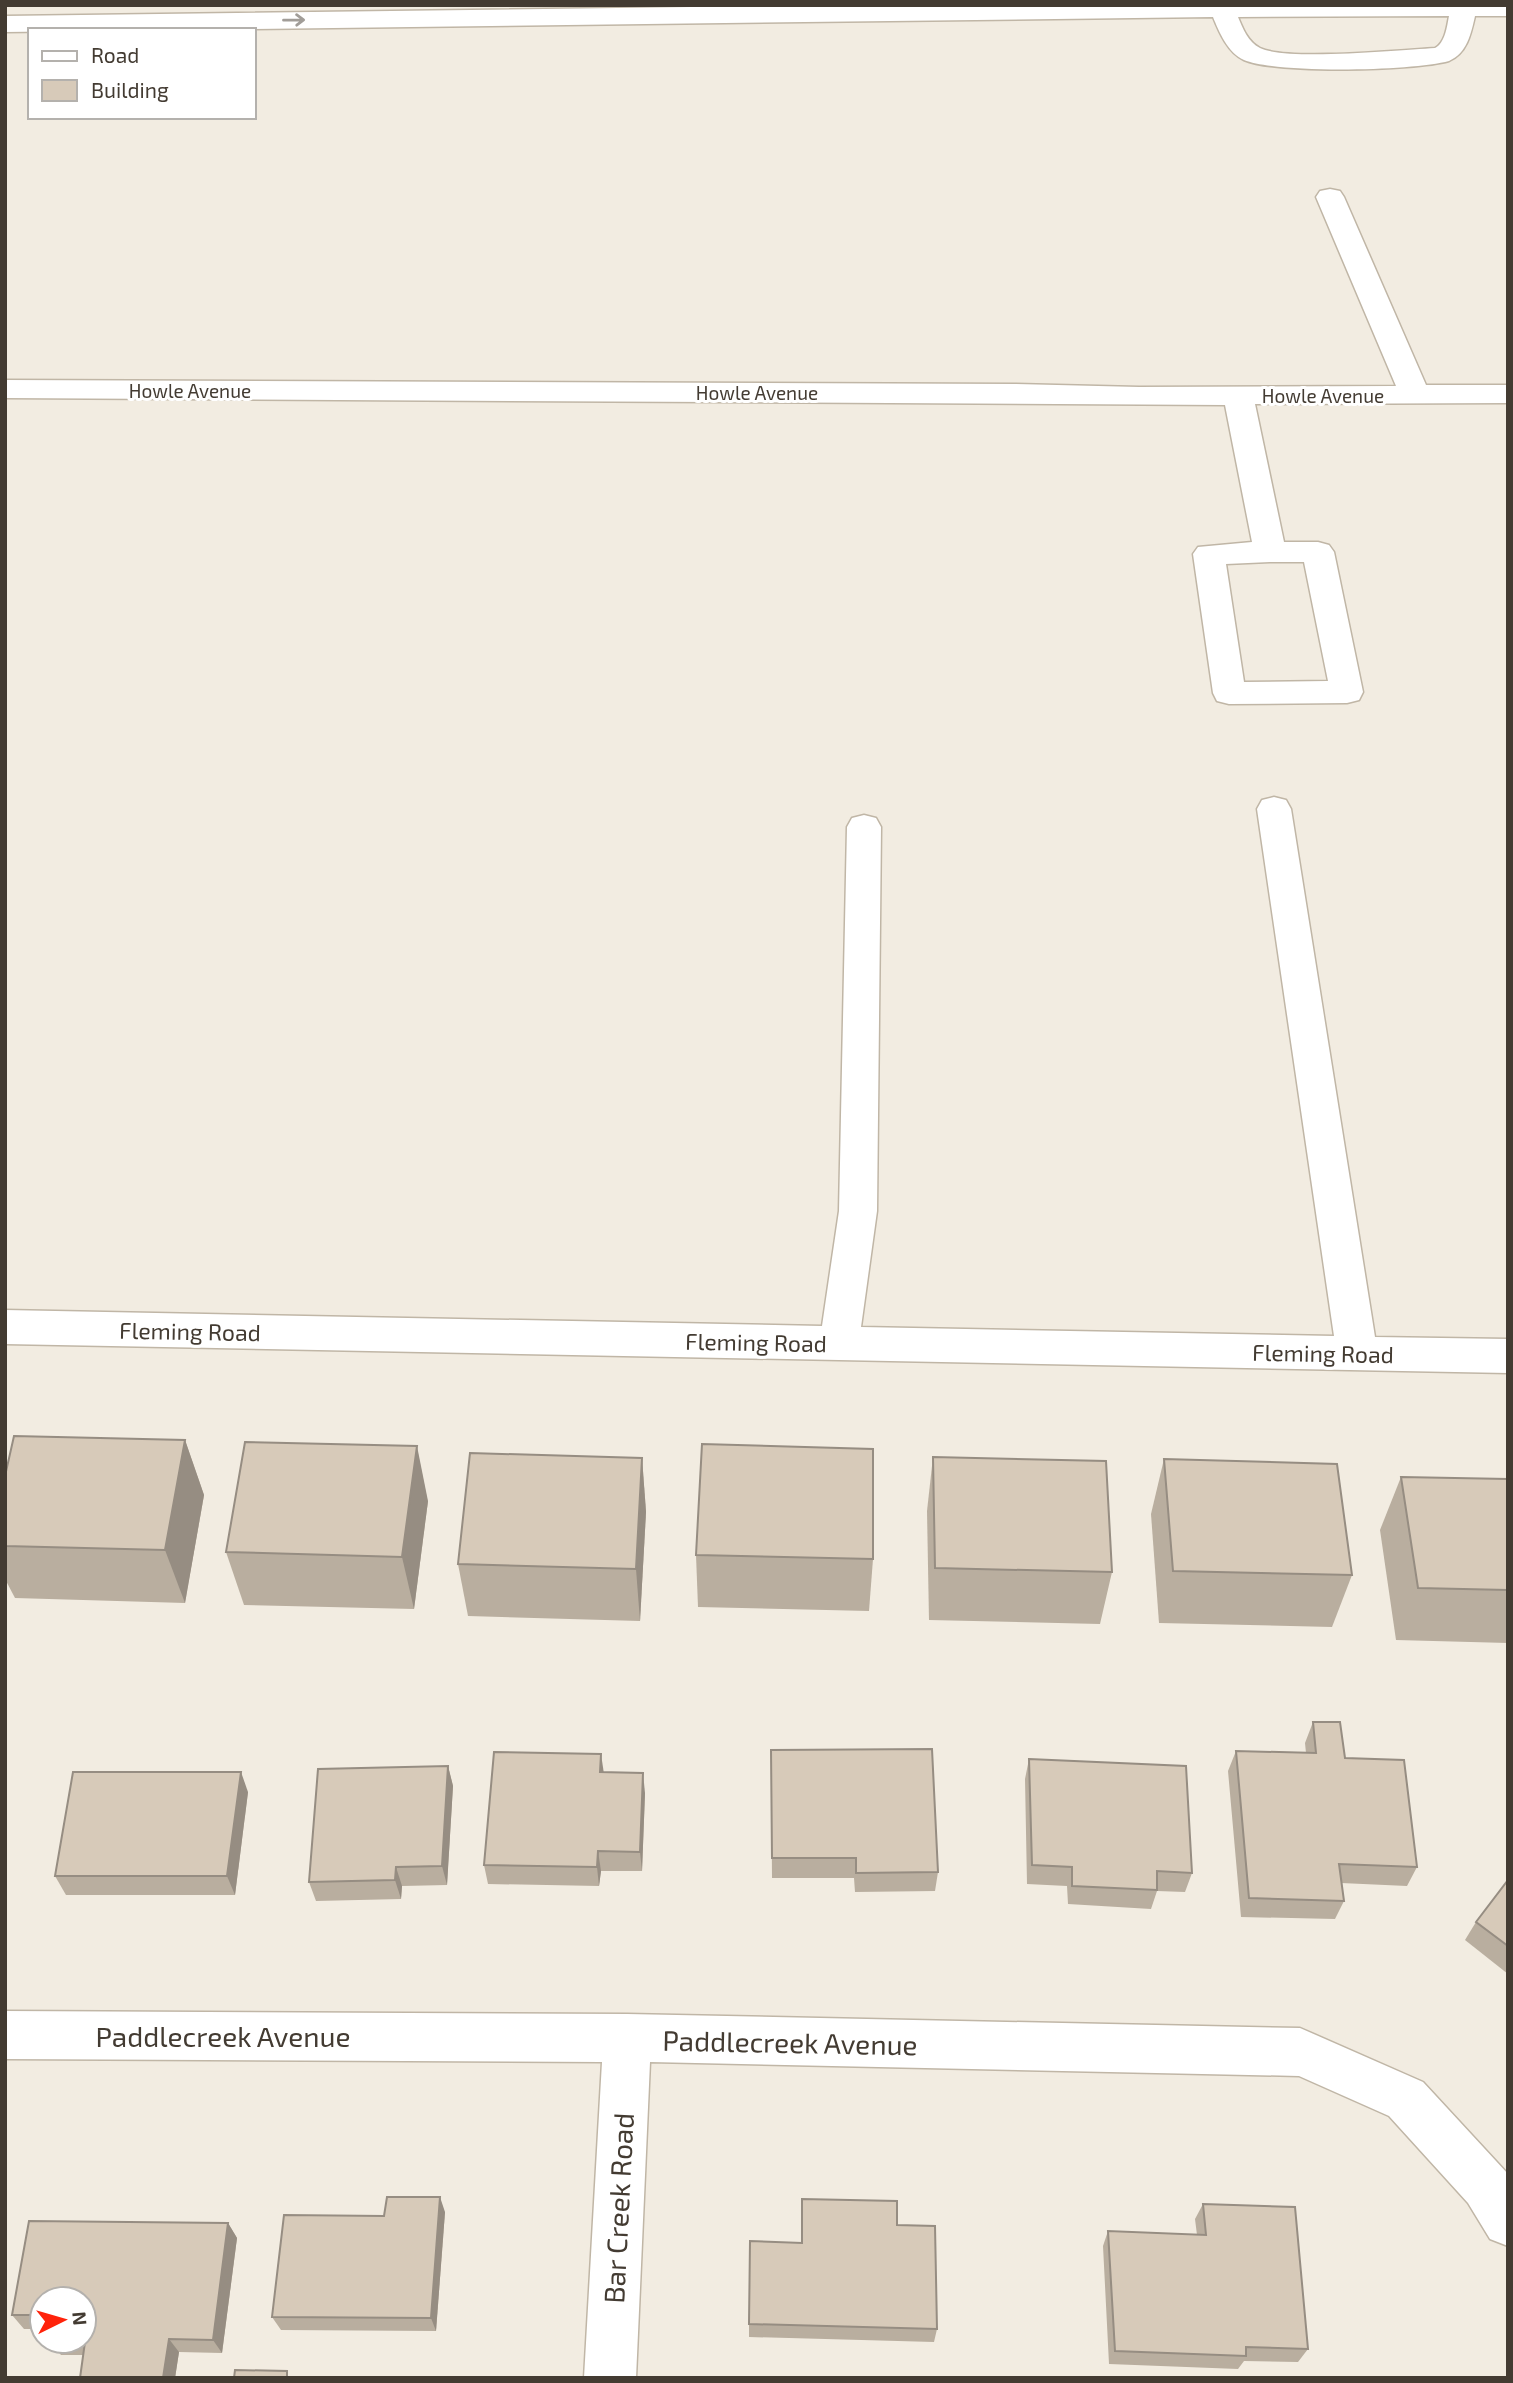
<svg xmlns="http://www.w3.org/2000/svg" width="1513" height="2383" font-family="'Exo 2',sans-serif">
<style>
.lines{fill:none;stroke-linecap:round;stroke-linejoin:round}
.minor-casing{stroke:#c0b6a6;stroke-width:3}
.minor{fill:#fff;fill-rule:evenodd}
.wall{fill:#b9ae9f}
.shaded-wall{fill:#968d82}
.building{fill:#d7cab9;stroke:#968d82;stroke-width:2}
.oneway{stroke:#a19d98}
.labels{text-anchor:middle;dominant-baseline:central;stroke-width:6;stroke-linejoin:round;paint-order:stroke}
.far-street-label{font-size:19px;fill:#433b32;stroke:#fff}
.street-label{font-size:23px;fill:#433b32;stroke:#fff}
.near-street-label{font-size:28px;fill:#433b32;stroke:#fff}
</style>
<rect width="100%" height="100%" fill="#f2ece1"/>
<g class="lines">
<defs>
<g id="minor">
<path d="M847 5H1508V16H1475C1471 34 1467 53 1449 61 1413 71 1278 74 1244 60 1228 53 1219 32 1213 17L5 32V16ZM1449 16C1447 27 1445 43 1435 48 1401 50 1286 61 1260 48 1248 42 1243 29 1238 17Z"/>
<path d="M1330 189 1340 191 1344 197 1426 385H1508V403L1255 404 1284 542H1318L1329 545 1334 552 1363 692 1359 700 1347 703 1229 704 1217 701 1213 693 1193 554 1198 547 1252 542 1225 405 5 398V380L1015 384 1139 387 1396 386 1316 197 1320 191ZM1270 562H1304L1328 681 1244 682 1226 564Z"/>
<path d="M1274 797 1286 800 1291 809 1375 1337 1508 1339V1373L5 1344V1310L822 1326 839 1211 847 827 852 818 864 815 876 818 881 827 877 1211 861 1327 1334 1336 1257 809 1262 800Z"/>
<path d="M5 2011 627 2014 1300 2028 1423 2082 1508 2174V2246L1490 2239 1468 2203 1389 2116 1299 2076 650 2062 636 2378H584L602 2062 5 2059Z"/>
</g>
</defs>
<!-- minor casing -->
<use href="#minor" class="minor-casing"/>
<!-- minor -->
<use href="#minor" class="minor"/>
</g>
<!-- wall -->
<g class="wall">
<path d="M185 1440 204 1495 185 1603 15 1598 5 1579V1476Z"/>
<path d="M933 1457 1112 1572 1100 1624 929 1620 927 1511Z"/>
<path d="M642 1458 646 1512 640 1621 468 1616 458 1564Z"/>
<path d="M1164 1459 1352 1575 1332 1627 1159 1623 1151 1514Z"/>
<path d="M1401 1477 1508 1479V1643L1396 1640 1380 1530Z"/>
<path d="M428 1501 414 1609 244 1605 226 1552Z"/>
<path d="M696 1555 873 1559 869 1611 698 1607Z"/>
<path d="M1313 1722 1345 1758 1417 1867 1407 1886 1341 1883 1344 1901 1335 1919 1241 1917 1228 1771 1236 1751 1306 1753 1305 1743Z"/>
<path d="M771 1750 938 1872 935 1891 855 1892 854 1878H772Z"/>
<path d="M1029 1759 1192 1873 1185 1892 1157 1891 1151 1909 1068 1904 1067 1886 1027 1884 1025 1779Z"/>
<path d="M448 1766 453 1786 447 1885 402 1886 401 1899 316 1901 309 1882Z"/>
<path d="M603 1772 645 1793 642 1871H601L599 1886 488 1884 484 1865Z"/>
<path d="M248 1792 235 1895H66L55 1876Z"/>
<path d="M1508 1880V1974L1465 1940 1476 1922Z"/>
<path d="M802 2199 897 2225 937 2329 934 2342 749 2337V2324L801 2243Z"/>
<path d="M1203 2204 1308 2349 1298 2362 1244 2361 1238 2369 1109 2364 1103 2246 1108 2231 1197 2235 1195 2219Z"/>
<path d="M445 2212 436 2331 281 2330 272 2317 384 2216Z"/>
<path d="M29 2221 228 2223 237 2238 222 2353 179 2352 175 2378H80L83 2355H61L49 2341H84V2299H42V2329H24L12 2315Z"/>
</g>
<!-- shaded-wall -->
<g class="shaded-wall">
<path d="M185 1440 204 1495 185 1603 165 1550Z"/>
<path d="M417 1446 428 1501 414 1609 402 1557Z"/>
<path d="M642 1458 646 1512 640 1621 636 1569Z"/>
<path d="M601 1754 604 1774 600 1772Z"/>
<path d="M448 1766 453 1786 447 1885 442 1866Z"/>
<path d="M241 1772 248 1792 235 1895 227 1876Z"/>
<path d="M643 1773 645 1793 642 1871 640 1852Z"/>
<path d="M598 1851 601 1871 599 1886 597 1867Z"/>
<path d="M396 1867 402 1886 401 1899 395 1880Z"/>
<path d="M440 2197 445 2212 436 2331 431 2318Z"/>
<path d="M228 2223 237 2238 222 2353 213 2340Z"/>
<path d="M169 2339 179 2352 175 2378H163Z"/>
</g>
<!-- building -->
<g class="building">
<path d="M14 1436 185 1440 165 1550 5 1546V1476Z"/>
<path d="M245 1442 417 1446 402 1557 226 1552Z"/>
<path d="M702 1444 873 1449V1559L696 1555Z"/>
<path d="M470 1453 642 1458 636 1569 458 1564Z"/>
<path d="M933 1457 1106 1461 1112 1572 935 1568Z"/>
<path d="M1164 1459 1337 1464 1352 1575 1173 1571Z"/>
<path d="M1401 1477 1508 1479V1590L1418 1588Z"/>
<path d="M1313 1722H1340L1345 1758 1404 1760 1417 1867 1339 1864 1344 1901 1249 1898 1236 1751 1316 1753Z"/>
<path d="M932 1749 938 1872 856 1873V1858H772L771 1750Z"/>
<path d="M494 1752 601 1754 600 1772 643 1773 640 1852 598 1851 597 1867 484 1865Z"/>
<path d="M1029 1759 1186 1766 1192 1873 1157 1871V1890L1072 1886V1867L1032 1865Z"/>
<path d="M448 1766 442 1866 396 1867 395 1880 309 1882 318 1769Z"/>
<path d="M73 1772H241L227 1876H55Z"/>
<path d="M1508 1880V1946L1476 1922Z"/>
<path d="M387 2197H440L431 2318 272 2317 284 2215 384 2216Z"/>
<path d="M802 2199 897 2201V2225L935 2226 937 2329 749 2324 750 2241 802 2243Z"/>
<path d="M1203 2204 1295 2207 1308 2349 1246 2347V2356L1115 2351 1108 2231 1206 2235Z"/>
<path d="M29 2221 228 2223 213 2340 169 2339 163 2378H80L85 2342 49 2341H84V2299H42V2315H12Z"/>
<path d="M235 2370 287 2371V2378H234Z"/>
</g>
<!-- one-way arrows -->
<defs><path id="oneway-shaft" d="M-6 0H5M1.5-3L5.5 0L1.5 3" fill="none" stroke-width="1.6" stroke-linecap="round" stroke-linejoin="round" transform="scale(1.75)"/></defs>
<use class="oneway" href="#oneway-shaft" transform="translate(294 20) rotate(-1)"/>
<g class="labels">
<!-- far-street labels -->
<g class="far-street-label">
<text x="190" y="390">Howle Avenue</text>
<text x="757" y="392">Howle Avenue</text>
<text x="1323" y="395">Howle Avenue</text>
</g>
<!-- street labels -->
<g class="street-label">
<text transform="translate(190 1331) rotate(1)">Fleming Road</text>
<text transform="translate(756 1342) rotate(1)">Fleming Road</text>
<text transform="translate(1323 1353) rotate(1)">Fleming Road</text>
</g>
<!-- near-street labels -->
<g class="near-street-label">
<text x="223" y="2036">Paddlecreek Avenue</text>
<text transform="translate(790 2042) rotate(1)">Paddlecreek Avenue</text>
<text transform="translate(618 2208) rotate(-87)">Bar Creek Road</text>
</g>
</g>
<!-- border -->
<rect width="1513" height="2383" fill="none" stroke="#433b32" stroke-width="14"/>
<!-- legend -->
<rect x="28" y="28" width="228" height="91" fill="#ffffff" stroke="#b4b1ad" stroke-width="2"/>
<rect x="42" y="51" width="35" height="10" fill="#ffffff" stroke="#b4b1ad" stroke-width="2"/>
<text x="91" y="63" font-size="21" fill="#433b32">Road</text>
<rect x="42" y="80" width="35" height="21" fill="#d7cab9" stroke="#b4b1ad" stroke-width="2"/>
<text x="91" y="98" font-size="21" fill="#433b32">Building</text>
<!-- north arrow -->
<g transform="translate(63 2320) rotate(85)"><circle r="33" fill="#ffffff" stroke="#b4b1ad" stroke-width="2"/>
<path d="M0-5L12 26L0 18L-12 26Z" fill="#ff230b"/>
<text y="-10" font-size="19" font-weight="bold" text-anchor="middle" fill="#433b32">N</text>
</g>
</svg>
